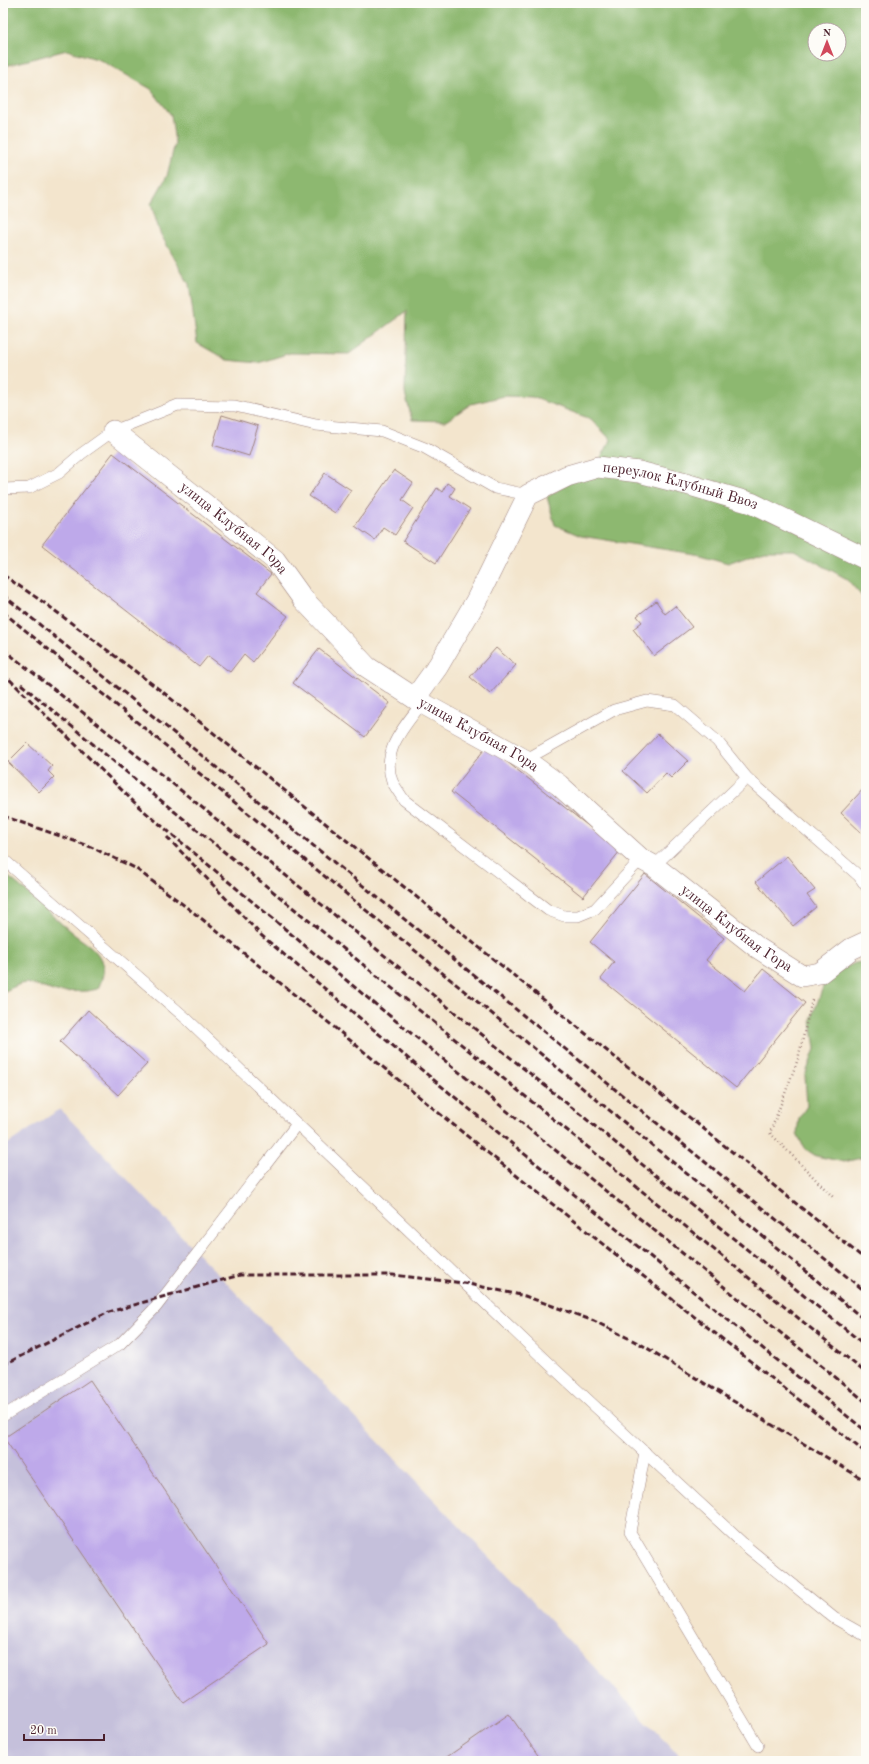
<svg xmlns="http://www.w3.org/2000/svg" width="869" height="1764" font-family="'Old Standard TT',serif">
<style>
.industrial{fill:#c5c0db}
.forest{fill:#8db870;stroke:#6c6c4e;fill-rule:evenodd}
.building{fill:#bea9ea}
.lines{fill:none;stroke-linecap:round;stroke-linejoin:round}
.lane-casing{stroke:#9e827c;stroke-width:12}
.street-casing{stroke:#9e827c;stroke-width:22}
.path{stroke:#9e827c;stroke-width:2.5;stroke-dasharray:1 3;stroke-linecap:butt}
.lane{stroke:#fff;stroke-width:11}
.street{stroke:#fff;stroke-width:21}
.rail{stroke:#4a1f2b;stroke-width:3;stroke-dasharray:6 3;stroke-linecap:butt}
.labels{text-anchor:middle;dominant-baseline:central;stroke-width:4;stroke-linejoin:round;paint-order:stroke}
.street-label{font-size:15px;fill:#4a1f2b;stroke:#fdfcf7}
</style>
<rect width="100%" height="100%" fill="#fdfcf7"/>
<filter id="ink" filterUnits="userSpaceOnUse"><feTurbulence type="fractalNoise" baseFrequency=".025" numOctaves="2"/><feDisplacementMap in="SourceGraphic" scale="8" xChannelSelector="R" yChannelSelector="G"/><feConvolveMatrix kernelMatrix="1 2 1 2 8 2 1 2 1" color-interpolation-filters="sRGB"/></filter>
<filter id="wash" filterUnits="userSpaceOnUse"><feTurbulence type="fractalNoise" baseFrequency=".012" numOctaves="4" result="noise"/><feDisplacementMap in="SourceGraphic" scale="16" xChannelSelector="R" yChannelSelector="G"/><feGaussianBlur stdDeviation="0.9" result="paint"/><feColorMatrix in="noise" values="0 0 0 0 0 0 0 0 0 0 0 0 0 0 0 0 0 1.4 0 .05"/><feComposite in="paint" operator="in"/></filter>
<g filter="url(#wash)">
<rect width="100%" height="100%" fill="#f3e5cd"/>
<!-- industrial -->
<path class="industrial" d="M60 1109 684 1761H3V1147Z"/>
<!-- forest -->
<g class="forest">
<path d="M3 3H866V601L847 579 794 550H764L728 563 700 555 581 536 555 525 547 497 596 466 611 440 591 419 532 397 504 396 471 404 446 421 412 420 405 393 407 311 349 354 290 353 258 363 227 360 197 343 189 284 160 233 151 204 167 176 175 143 171 115 151 89 100 60 67 50 5 66 3 64ZM815 30H839V54H815Z"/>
<path d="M3 873C27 890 47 912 70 931 81 941 95 946 101 960 106 970 102 979 98 989L87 991 57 992 27 983 20 984 3 992Z"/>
<path d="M866 961V1160L861 1158 844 1162 816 1156 804 1148 797 1133 799 1118 807 1106 805 1076 815 1049 811 1020 827 976 855 963Z"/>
</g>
<g id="blocks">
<!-- building -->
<g class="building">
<path d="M222 415 258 426 249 456 213 445Z"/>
<path d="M113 453 271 574 257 592 288 616 253 662 244 654 230 672 208 656 199 667 42 545Z"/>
<path d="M394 470 413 483 402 500 413 508 395 535 383 527 375 540 355 526Z"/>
<path d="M325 473 351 490 335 513 309 496Z"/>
<path d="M447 483 455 488 450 496 470 509 436 563 403 541 437 488 442 492Z"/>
<path d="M656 601 665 614 675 606 692 627 654 656 633 629 642 622 637 616Z"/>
<path d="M496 648 516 665 490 694 470 677Z"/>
<path d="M319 649 390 703 365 737 293 683Z"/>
<path d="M658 734 688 761 671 778 666 773 647 793 623 771Z"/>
<path d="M27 743 52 766 48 771 54 777 39 792 8 762Z"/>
<path d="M487 746 620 851 583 897 451 792Z"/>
<path d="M866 786V833L864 835 841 813Z"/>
<path d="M787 856 815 890 807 895 816 907 793 926 756 882Z"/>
<path d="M645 874 724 938 706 960 745 991 763 969 805 1003 736 1088 601 979 614 962 590 942Z"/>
<path d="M88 1010 147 1064 118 1095 60 1042Z"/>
<path d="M90 1380 269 1644 183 1702 4 1438Z"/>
<path d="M509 1714 542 1761H441Z"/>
</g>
</g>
</g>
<g filter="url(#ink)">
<use href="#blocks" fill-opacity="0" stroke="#9e827c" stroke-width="1"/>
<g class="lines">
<defs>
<g id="lane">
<path d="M3 489 29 488 59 473 81 454 113 431 178 405 235 406 316 425 382 431 425 448 495 488 528 495"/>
<path d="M422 703C405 726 381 750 392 781 395 787 400 794 404 800L548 910 564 916H578L595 909 641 859"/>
<path d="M525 760 614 710 647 701 675 705 717 741 747 778 859 876 866 886"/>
<path d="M3 859 188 1020 547 1362 748 1548 834 1618 866 1636"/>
<path d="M654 866 747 778"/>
<path d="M3 1416 120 1344 156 1307 297 1124"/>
<path d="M645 1452 630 1532 758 1746"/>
</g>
<g id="street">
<path id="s1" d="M113 431 275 560 303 599 367 667 422 703 525 760 559 785 641 859 654 866 758 948 802 976 820 973 851 949 866 942"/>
<path id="s2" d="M415 698 438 666 476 601 528 495 567 476 598 467 639 472 686 484 751 503 866 559"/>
</g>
</defs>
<!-- lane casing -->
<use href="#lane" class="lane-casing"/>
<!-- street casing -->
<use href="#street" class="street-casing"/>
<!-- path -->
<path class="path" d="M812 1000 798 1059 770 1133 834 1198"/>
<!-- lane -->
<use href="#lane" class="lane"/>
<!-- street -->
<use href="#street" class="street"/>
<!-- rail -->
<g class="rail">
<path d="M3 575 46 604 164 693 866 1260"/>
<path d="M3 595 866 1292"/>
<path d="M3 612 866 1321"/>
<path d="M3 649 173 784 866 1346"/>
<path d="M3 673 138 806 364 995 866 1402"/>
<path d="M21 684 148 790 866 1373"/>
<path d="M3 816 91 847 135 868 202 919 478 1145 866 1453"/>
<path d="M167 837 262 936 435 1081 793 1373 866 1431"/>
<path d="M3 1365 109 1312 240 1275H393L464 1283 525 1296 594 1321 642 1345 774 1426 866 1481"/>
</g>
</g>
</g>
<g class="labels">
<!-- street labels -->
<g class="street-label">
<text stroke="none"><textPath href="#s2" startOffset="393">переулок Клубный Ввоз</textPath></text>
<text stroke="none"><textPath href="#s1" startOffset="155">улица Клубная Гора</textPath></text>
<text stroke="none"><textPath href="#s1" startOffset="479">улица Клубная Гора</textPath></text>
<text stroke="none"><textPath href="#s1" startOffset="803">улица Клубная Гора</textPath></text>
</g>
</g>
<!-- margin -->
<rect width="869" height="1764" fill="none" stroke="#fdfcf7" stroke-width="16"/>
<!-- north arrow -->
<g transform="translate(827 42)"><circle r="19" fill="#fdfcf7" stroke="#b5a4a5"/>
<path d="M0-3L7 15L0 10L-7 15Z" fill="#d1495b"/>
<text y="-6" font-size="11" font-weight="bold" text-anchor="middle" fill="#4a1f2b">N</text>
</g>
<!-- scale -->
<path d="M24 1734v6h80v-6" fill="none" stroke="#4a1f2b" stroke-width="2"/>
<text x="30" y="1734" font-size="12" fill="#4a1f2b" stroke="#fdfcf7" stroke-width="3" paint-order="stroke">20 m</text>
</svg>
